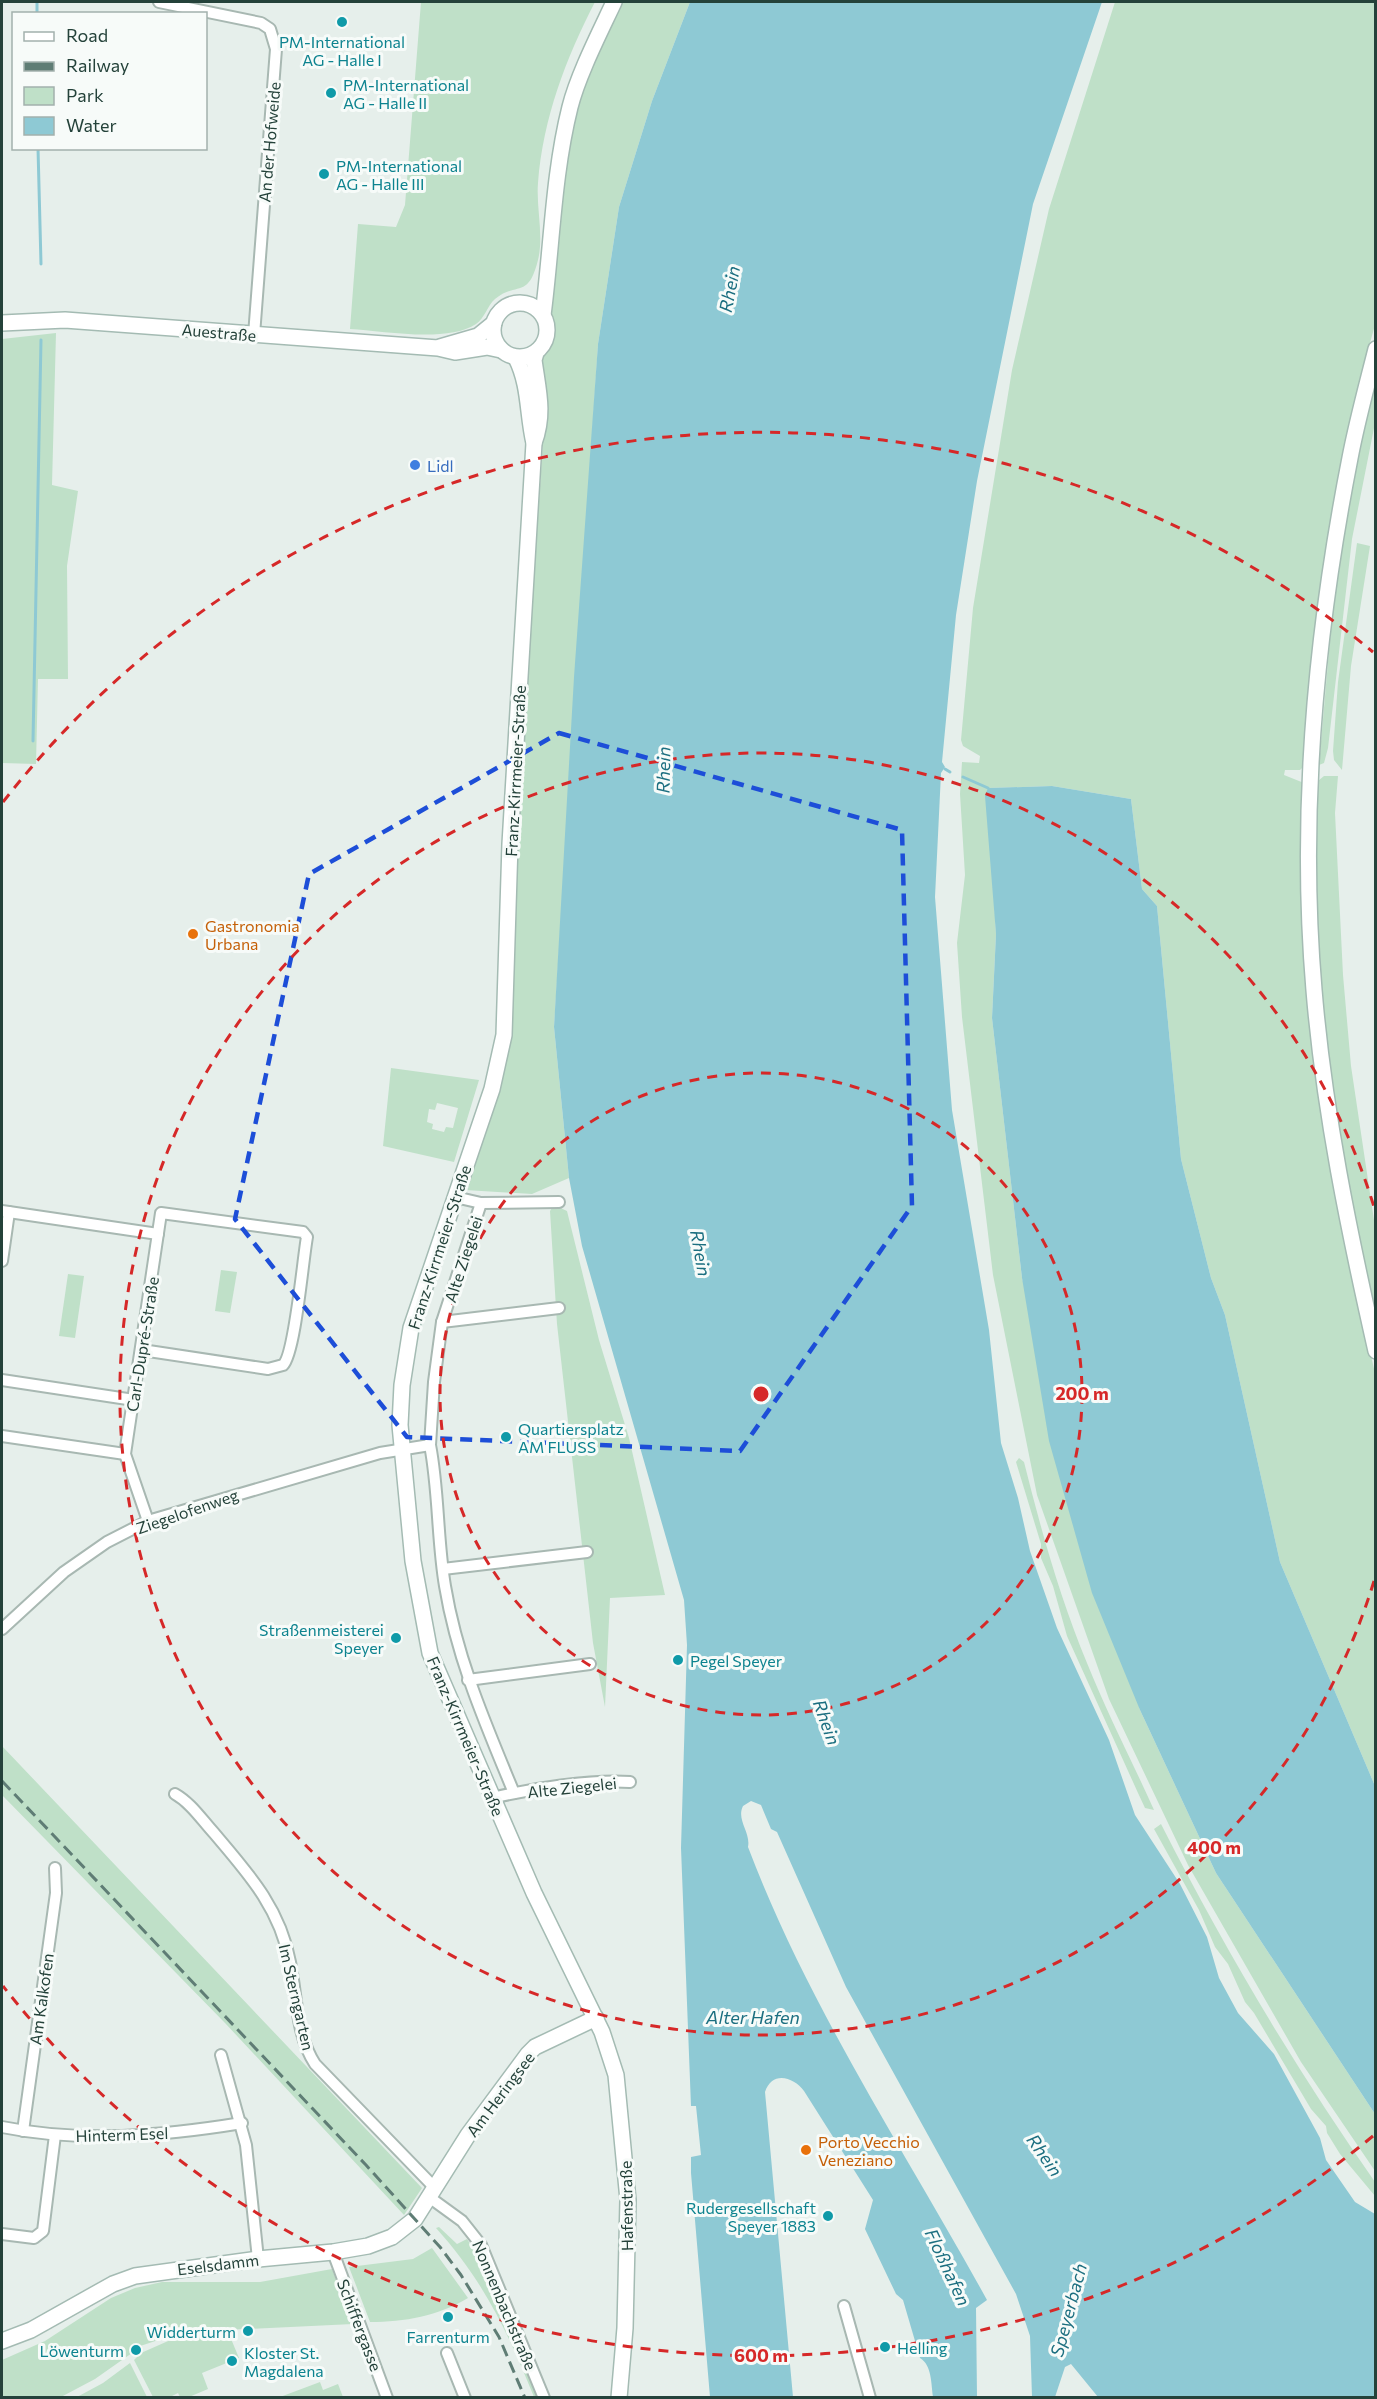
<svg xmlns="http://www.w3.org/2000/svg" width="1377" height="2399" font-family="Commissioner,sans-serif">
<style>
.green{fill:#bfe0c8;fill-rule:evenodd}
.water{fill:#8ec9d4}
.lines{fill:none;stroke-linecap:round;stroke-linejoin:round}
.stream{stroke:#8ec9d4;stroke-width:3}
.street-casing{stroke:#a8b8b2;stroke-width:14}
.secondary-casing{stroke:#a4bbb3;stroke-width:18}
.street{stroke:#fff;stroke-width:10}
.secondary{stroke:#fff;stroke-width:15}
.rail{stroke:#5f7d75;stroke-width:3;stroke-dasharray:12 6;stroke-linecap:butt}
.marked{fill:none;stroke:#1d4ed8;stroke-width:4.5;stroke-dasharray:12 8;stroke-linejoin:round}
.ring{fill:none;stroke:#d62828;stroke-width:3;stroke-dasharray:10 8}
.culture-dot{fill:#0f9aa8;stroke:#f7fbf9;stroke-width:2}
.shop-dot{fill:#3f7fe0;stroke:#f7fbf9;stroke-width:2}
.food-dot{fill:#e8710a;stroke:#f7fbf9;stroke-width:2}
.labels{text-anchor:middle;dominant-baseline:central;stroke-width:6;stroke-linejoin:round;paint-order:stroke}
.culture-label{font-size:16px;fill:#0d838f;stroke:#f7fbf9;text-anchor:start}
.street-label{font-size:16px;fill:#24423a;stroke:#f7fbf9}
.shop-label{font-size:16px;fill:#366cbe;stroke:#f7fbf9;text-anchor:start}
.food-label{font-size:16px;fill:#c56008;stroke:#f7fbf9;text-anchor:start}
.water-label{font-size:18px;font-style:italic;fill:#1c6f80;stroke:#f7fbf9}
.centre{fill:#d62828;stroke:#f7fbf9;stroke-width:3}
.ring-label{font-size:18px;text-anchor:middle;font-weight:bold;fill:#d62828;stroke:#f7fbf9;stroke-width:6;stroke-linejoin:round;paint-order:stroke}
</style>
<rect width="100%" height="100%" fill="#e6efeb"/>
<!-- green -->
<g class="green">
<path d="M421 2H595C566 58 543 118 538 183 536 208 544 235 538 260 528 300 517 281 495 299 487 306 485 318 476 324 448 343 383 331 350 329L358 224 396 227 405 205Z"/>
<path d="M619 2H690L652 101 619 207 598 344 554 1027 569 1178 532 1194 465 1190 498 1092 541 472 544 426 538 361 554 339V324L548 307 557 202 574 109Z"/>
<path d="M1115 2H1375V325L1363 368 1306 764 1300 770H1285L1284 775 1304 783V888L1361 1313 1375 1373V1786L1280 1562 1225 1315 1211 1278 1181 1159 1157 906 1142 889 1131 799 1052 786 988 788 996 934 992 1018 1022 1278 1140 1710 1216 1873 1375 2114V2171L1301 2062 1188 1865 1109 1699 1037 1495 993 1275 962 1017 957 943 965 875 960 794 962 762 979 763 980 756 963 746 961 740 973 608 1012 370 1049 209Z"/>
<path d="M56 333 52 485 78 491 67 566 68 679H38L36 764 2 763V339Z"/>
<path d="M1375 374V423L1352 539 1328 748 1324 763 1319 765 1338 548Z"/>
<path d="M1357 543 1370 546 1351 666 1342 770 1334 760 1333 751 1338 682Z"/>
<path d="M1324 776H1338L1335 813 1343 975 1351 1066 1375 1227V1323L1336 1117 1324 1034 1315 880 1318 781Z"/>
<path d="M391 1068 479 1080 454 1162 383 1146ZM437 1103 458 1108 453 1128 446 1127 444 1132 432 1129 433 1124 427 1122 429 1109 435 1110Z"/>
<path d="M554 1205 567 1211 599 1340 629 1438 665 1595 610 1598 605 1707 593 1643 557 1324 550 1211Z"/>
<path d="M221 1270 237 1272 230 1313 215 1311Z"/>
<path d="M68 1274 84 1276 75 1338 59 1336Z"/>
<path d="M1019 1458 1024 1462C1041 1530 1060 1598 1087 1663 1107 1713 1132 1761 1154 1810L1145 1808 1138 1793 1067 1636 1053 1586 1041 1558V1544L1016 1462Z"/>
<path d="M2 1746 422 2188 404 2215 225 2023 2 1795Z"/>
<path d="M1161 1824C1224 1948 1295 2068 1375 2182V2196L1340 2154 1327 2133 1326 2126 1311 2109 1254 2013 1245 2002 1228 1964 1215 1947 1199 1910 1154 1829Z"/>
<path d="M439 2227 457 2244 467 2239 473 2248 506 2316 539 2397H534C508 2332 483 2280 436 2228Z"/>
<path d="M432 2248 468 2298C438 2316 405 2322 370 2322L349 2267 413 2259Z"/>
<path d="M332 2269 353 2324 183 2332 131 2349 132 2353 95 2379 61 2397H2V2360L45 2341 111 2298 135 2288 162 2282H260Z"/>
<path d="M184 2334H229L239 2358 202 2373 208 2389 189 2397H180L178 2393 170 2397H153L134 2360 141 2353Z"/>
<path d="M130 2363 147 2397H77L103 2383Z"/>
<path d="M320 2382 323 2390 338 2384 343 2397H280Z"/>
</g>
<!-- water -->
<g class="water">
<path d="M690 2H1102L1033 204 977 481 956 615 942 762 945 767 941 773 935 897 952 1110 989 1330 1001 1443 1018 1498 1030 1551 1057 1628 1109 1740 1135 1815 1180 1884 1207 1937 1219 1978 1238 2013 1274 2054 1320 2138 1326 2160 1355 2202 1375 2214V2397H1098L1071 2364 1065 2367 1055 2397H1032L1030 2336 1016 2294 846 1987 777 1832 771 1829 761 1805 751 1801 743 1806C736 1820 751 1832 748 1847 808 2006 905 2151 987 2300L976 2308 977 2397H933C931 2384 932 2365 920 2358L903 2300 896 2294 865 2229 873 2200 804 2091C794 2077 772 2070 765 2092L793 2397H710L691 2173V2157L701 2155 696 2106H691L681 1848 687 1645 684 1600 582 1246 569 1178 554 1027 574 677 598 344 619 207 652 101Z"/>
<path d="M1052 786 1131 799 1142 889 1157 906 1181 1159 1211 1278 1225 1315 1280 1562 1375 1786V2114L1216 1873 1140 1710 1092 1593 1049 1441 1022 1278 992 1018 996 934 985 796 988 788Z"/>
</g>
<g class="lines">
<!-- stream -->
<g class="stream">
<path d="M37 2V14"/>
<path d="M38 148 41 264"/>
<path d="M33 741 41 340"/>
<path d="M945 769 950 772"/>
<path d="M963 777 988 788"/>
</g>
<defs>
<g id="street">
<path d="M159 2 261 23 270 29 276 49 254 335"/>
<path d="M455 1197 481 1203"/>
<path d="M2 1211 158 1234"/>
<path d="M2 1261 9 1212"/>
<path d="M442 1322 559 1308"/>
<path d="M142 1350 268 1369 283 1365C295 1354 303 1258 307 1237L303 1232 161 1213 125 1454 148 1521"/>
<path d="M2 1380 134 1400"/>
<path d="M2 1436 125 1454"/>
<path d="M430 1445C439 1491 437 1539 445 1586 457 1659 486 1725 514 1793"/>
<path d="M443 1569 587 1552"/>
<path d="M2 1629 64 1572 107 1542 148 1521 380 1453 430 1445 434 1382 442 1322 481 1203 559 1202"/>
<path d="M468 1680 590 1664"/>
<path d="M175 1794C191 1803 202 1820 214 1833 248 1873 280 1908 290 1962 297 1996 296 2035 315 2064L435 2188"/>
<path d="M492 1798C530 1789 592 1779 630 1782"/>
<path d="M221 2055 246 2145 258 2259"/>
<path d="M2 2127C82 2143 162 2136 242 2123"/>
<path d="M23 2131 56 1893 55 1868"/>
<path d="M429 2197 462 2221 481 2245 544 2398"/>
<path d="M2 2234 34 2238 43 2231 55 2135"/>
<path d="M333 2252 387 2398"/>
<path d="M844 2306 870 2398"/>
<path d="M447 2353 465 2398"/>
</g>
<g id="secondary">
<circle cx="520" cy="330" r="27"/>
<path d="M543 315C552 246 553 175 570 107 578 75 600 32 614 2"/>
<path d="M2 323 65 320 438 348 455 352 487 347 501 350"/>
<path d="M440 347 478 336 494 323"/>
<path d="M1376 349C1367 385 1357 421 1350 458 1316 631 1299 814 1314 990 1324 1111 1349 1232 1376 1351"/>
<path d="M516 358C530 386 527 413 534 443L510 844 504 1035 492 1089 411 1328 402 1385 400 1425 413 1561 430 1653 534 1893 602 2032 616 2075 628 2200 625 2328 619 2398"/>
<path d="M534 443C545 413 538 390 534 360L536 353"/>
<path d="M2 2341 31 2330 113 2284 135 2276 258 2259 333 2252 368 2246 392 2237 415 2219 468 2135 528 2054 535 2047 596 2018"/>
</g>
</defs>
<!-- street casing -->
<use href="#street" class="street-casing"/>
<!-- secondary casing -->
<use href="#secondary" class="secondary-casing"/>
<!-- street -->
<use href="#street" class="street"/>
<!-- secondary -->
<use href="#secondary" class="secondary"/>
<!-- rail -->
<path class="rail" d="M2 1781 366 2165 440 2247 461 2275 499 2337 525 2398"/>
</g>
<!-- marked area -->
<path class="marked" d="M559 733 902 830 912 1206 740 1451 407 1437 235 1219 309 874Z"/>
<!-- distance rings -->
<g class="ring">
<circle cx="761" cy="1394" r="321"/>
<path d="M1374 1581A641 641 0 1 1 1374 1207"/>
<path d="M1373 2136A962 962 0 0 1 3 1986M3 802A962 962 0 0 1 1373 652"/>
</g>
<!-- markers -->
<g class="culture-dot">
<circle cx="342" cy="22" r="6"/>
<circle cx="331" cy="93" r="6"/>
<circle cx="324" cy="174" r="6"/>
<circle cx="506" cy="1437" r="6"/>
<circle cx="396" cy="1638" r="6"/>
<circle cx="678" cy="1660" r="6"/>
<circle cx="828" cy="2216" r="6"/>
<circle cx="448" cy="2317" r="6"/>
<circle cx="248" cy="2331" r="6"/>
<circle cx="885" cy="2347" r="6"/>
<circle cx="136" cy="2350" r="6"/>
<circle cx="232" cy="2361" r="6"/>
</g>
<circle class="shop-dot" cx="415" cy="465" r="6"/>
<g class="food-dot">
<circle cx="193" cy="934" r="6"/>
<circle cx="806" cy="2150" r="6"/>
</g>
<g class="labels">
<!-- culture labels -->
<g class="culture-label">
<text x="342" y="41" text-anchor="middle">PM-International<tspan x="342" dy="18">AG - Halle I</tspan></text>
<text x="343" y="84">PM-International<tspan x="343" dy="18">AG - Halle II</tspan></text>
<text x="336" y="165">PM-International<tspan x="336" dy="18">AG - Halle III</tspan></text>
<text x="518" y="1428">Quartiersplatz<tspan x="518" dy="18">AM FLUSS</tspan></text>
<text x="384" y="1629" text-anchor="end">Straßenmeisterei<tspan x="384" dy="18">Speyer</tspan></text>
<text x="690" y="1660">Pegel Speyer</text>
<text x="816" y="2207" text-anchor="end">Rudergesellschaft<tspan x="816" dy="18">Speyer 1883</tspan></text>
<text x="236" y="2331" text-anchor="end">Widderturm</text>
<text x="448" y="2336" text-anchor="middle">Farrenturm</text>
<text x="897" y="2347">Helling</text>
<text x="124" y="2350" text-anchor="end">Löwenturm</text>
<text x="244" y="2352">Kloster St.<tspan x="244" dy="18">Magdalena</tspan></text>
</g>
<!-- street labels -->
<g class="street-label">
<text transform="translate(269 142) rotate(-85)">An der Hofweide</text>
<text transform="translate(219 332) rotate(5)">Auestraße</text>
<text transform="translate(515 771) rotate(-87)">Franz-Kirrmeier-Straße</text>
<text transform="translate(439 1247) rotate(-72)">Franz-Kirrmeier-Straße</text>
<text transform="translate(463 1259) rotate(-72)">Alte Ziegelei</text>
<text transform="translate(142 1344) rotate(-81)">Carl-Dupré-Straße</text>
<text transform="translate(187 1511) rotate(-19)">Ziegelofenweg</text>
<text transform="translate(466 1736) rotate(67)">Franz-Kirrmeier-Straße</text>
<text transform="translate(572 1787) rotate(-6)">Alte Ziegelei</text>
<text transform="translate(297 1997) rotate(77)">Im Sterngarten</text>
<text transform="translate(41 1999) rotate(-82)">Am Kalkofen</text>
<text transform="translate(500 2094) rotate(-53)">Am Heringsee</text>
<text transform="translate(122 2134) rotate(-2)">Hinterm Esel</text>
<text transform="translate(626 2206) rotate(-91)">Hafenstraße</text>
<text transform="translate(218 2264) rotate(-7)">Eselsdamm</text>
<text transform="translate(505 2305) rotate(67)">Nonnenbachstraße</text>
<text transform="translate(360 2325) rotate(69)">Schiffergasse</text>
</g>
<!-- shop labels -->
<g class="shop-label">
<text x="427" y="465">Lidl</text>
</g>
<!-- food labels -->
<g class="food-label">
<text x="205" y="925">Gastronomia<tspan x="205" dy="18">Urbana</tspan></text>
<text x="818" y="2141">Porto Vecchio<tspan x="818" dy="18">Veneziano</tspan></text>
</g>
<!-- water labels -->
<g class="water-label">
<text transform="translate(729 289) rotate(-79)">Rhein</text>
<text transform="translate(663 770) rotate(-89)">Rhein</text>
<text transform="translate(701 1253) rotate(80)">Rhein</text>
<text transform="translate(827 1722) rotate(70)">Rhein</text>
<text x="753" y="2017">Alter Hafen</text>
<text transform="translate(1045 2155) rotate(55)">Rhein</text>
<text transform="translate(948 2267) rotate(65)">Floßhafen</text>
<text transform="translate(1068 2310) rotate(-75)">Speyerbach</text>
</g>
</g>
<circle cx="761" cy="1394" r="9" class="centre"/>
<g class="ring-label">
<text x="1082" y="1400">200 m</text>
<text x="1214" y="1854">400 m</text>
<text x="761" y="2362">600 m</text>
</g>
<!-- border -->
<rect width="1377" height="2399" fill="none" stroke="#24423a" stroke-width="6"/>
<!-- legend -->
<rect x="12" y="12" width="195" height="138" fill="#f7fbf9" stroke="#a3b1ad" stroke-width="1.5"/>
<rect x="24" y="32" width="30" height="9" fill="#ffffff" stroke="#a3b1ad" stroke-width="1.5"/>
<text x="66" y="42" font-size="18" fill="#24423a">Road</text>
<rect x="24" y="62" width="30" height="9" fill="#5f7d75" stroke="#a3b1ad" stroke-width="1.5"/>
<text x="66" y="72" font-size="18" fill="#24423a">Railway</text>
<rect x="24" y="87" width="30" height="18" fill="#bfe0c8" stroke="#a3b1ad" stroke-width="1.5"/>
<text x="66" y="102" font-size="18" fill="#24423a">Park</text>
<rect x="24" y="117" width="30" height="18" fill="#8ec9d4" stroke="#a3b1ad" stroke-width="1.5"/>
<text x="66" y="132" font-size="18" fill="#24423a">Water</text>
</svg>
